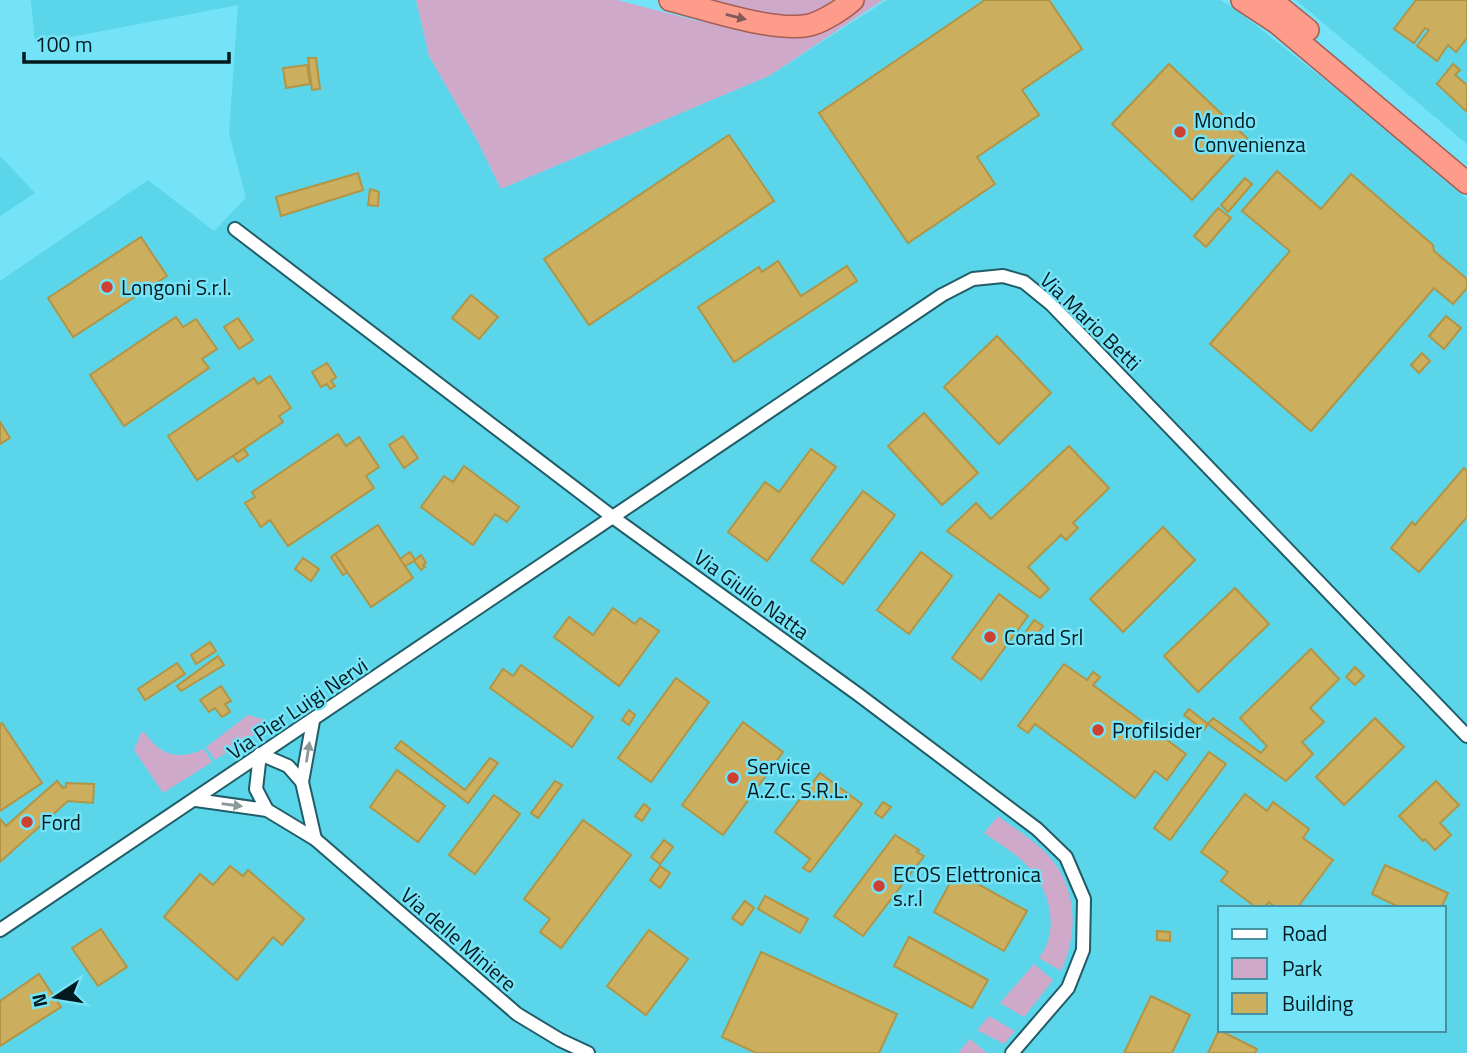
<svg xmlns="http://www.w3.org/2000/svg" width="1467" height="1053" font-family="'Titillium Web',sans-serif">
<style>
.built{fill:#5bd5e9;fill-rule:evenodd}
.green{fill:#cea9c9}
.building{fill:#cbaf5f;stroke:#b19545;stroke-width:2}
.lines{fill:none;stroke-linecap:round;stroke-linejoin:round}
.minor-casing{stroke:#215d67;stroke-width:16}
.trunk-casing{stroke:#a65e53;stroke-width:24}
.minor{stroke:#fff;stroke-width:12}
.trunk{stroke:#fe9c8c;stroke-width:21}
.oneway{fill:#805a54}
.oneway2{fill:#8d9899}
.poi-dot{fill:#ce4130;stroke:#75e3f7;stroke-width:2.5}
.labels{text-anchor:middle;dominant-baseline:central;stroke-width:5;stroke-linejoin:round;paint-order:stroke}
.poi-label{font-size:21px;fill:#02191d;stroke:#75e3f7;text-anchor:start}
.street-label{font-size:21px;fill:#02191d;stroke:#75e3f7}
</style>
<rect width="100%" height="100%" fill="#75e3f7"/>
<!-- built -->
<g class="built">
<path d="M31 0H416L429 56 477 140 501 189 769 76 887 0H1220L1234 8 1369 115 1467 199V1053H0V281L148 180 214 231 246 198 229 133 238 5 35 44ZM1220 908H1444V1030H1220Z"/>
<path d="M1296 0H1467V144Z"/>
<path d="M0 156 35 193 0 216Z"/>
</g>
<!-- green -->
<g class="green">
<path d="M416 0H617L698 21 794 35 865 0H883L769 76 501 189 477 140 429 56Z"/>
<path d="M694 0H840C794 31 744 13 694 0Z"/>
<path d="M248 715 266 720 269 725 215 760 206 747Z"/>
<path d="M144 732C160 755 177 761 204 749L212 762 163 793 134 750 141 733Z"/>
<path d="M998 816C1012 827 1029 837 1042 849 1077 882 1080 929 1061 971L1039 958C1059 933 1051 894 1032 871 1019 855 1000 844 984 833Z"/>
<path d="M1034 964 1053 980 1024 1017 1000 1003Z"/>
<path d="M989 1016 1015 1031 1004 1044 977 1030Z"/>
<path d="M970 1039 987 1053H958Z"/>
</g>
<!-- building -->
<g class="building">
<path d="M985 0H1049L1082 49 1022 90 1039 115 977 157 995 184 908 243 819 113Z"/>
<path d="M1416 0H1467V38L1456 52 1448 45 1437 61 1417 46 1429 30 1425 28 1414 43 1394 29Z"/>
<path d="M308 58H316L320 89 312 90Z"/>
<path d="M1169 64 1248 139 1192 200 1112 124Z"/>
<path d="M1453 64 1460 70 1455 75 1467 85V112L1437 84Z"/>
<path d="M307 65 310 84 286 88 283 68Z"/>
<path d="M729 135 774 201 589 325 544 259Z"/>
<path d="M1277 171 1321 209 1351 174 1433 245 1434 251 1467 279V288L1453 304 1434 288 1311 431 1210 344 1290 251 1242 211Z"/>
<path d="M358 173 363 190 281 216 276 197Z"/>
<path d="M1245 178 1252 184 1228 212 1221 205Z"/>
<path d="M370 189 379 192 378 206 368 205Z"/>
<path d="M1218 208 1231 218 1206 247 1194 236Z"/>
<path d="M141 237 167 276 73 337 48 298Z"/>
<path d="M778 261 801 296 847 266 857 281 734 362 698 307 759 267 762 272Z"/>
<path d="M471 295 498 317 479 339 452 318Z"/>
<path d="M1446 316 1461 328 1444 349 1429 336Z"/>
<path d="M176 317 183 327 196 319 217 349 202 359 209 368 124 426 90 375Z"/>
<path d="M238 318 253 340 239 349 224 327Z"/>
<path d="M997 336 1051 393 999 444 944 387Z"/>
<path d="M1422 353 1430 361 1419 373 1411 365Z"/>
<path d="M327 363 336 377 331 381 335 386 330 389 327 384 321 387 312 372Z"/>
<path d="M270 376 291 408 279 416 283 422 197 480 168 436 254 378 258 384Z"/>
<path d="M924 413 978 473 942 505 888 446Z"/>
<path d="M0 422 10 438 0 444Z"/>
<path d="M338 434 346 446 359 437 379 467 366 476 374 488 288 546 270 520 261 527 245 503 255 497 252 492Z"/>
<path d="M403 436 418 458 404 468 389 445Z"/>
<path d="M1069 446 1109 488 1073 523 1078 528 1066 540 1061 535 1028 567 1049 589 1040 598 947 531 976 503 991 519Z"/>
<path d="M244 449 248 455 238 462 233 456Z"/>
<path d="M811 449 836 467 767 561 728 532 765 482 779 492Z"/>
<path d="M464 466 519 507 507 522 495 514 473 545 421 507 444 476 453 482Z"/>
<path d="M1464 468 1467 471V517L1419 572 1391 548 1412 522 1415 525Z"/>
<path d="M863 491 895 515 843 584 811 560Z"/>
<path d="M378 525 413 578 371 607 335 554Z"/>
<path d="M1163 527 1195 560 1123 632 1090 599Z"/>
<path d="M410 552 415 560 421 555 426 563 423 565 425 567 421 570 414 561 405 566 400 559Z"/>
<path d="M921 552 952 576 909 634 877 610Z"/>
<path d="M335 554 347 572 343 575 331 557Z"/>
<path d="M303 558 319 569 311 581 295 569Z"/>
<path d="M1235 588 1269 624 1198 692 1164 656Z"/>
<path d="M999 594 1028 616 981 680 952 658Z"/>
<path d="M613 608 635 624 640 618 659 631 619 686 554 637 569 617 593 635Z"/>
<path d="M1034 620 1043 626 1029 645 1021 639Z"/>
<path d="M210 642 216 651 196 664 191 655Z"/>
<path d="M1311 649 1339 679 1310 708 1324 722 1302 742 1313 754 1286 781 1208 724 1213 718 1261 753 1267 746 1240 718Z"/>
<path d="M218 656 224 665 181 691 177 686Z"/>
<path d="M177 663 185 674 145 700 138 689Z"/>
<path d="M1064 664 1087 680 1093 672 1100 677 1093 685 1186 754 1167 780 1155 771 1135 798 1035 724 1028 733 1018 726Z"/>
<path d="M521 665 593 717 572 747 490 688 503 669 513 676Z"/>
<path d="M1355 667 1364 676 1355 685 1346 677Z"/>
<path d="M676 678 709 702 651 782 618 758Z"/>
<path d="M221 686 231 701 225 704 230 712 222 717 215 708 209 712 200 700Z"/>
<path d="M1189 709 1208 724 1204 730 1184 715Z"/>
<path d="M629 710 635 715 629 725 622 720Z"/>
<path d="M1375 718 1404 747 1344 805 1316 777Z"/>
<path d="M743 722 783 752 723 835 682 805Z"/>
<path d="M2 723 42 783 0 811V724Z"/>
<path d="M401 741 465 790 490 758 498 763 468 803 395 748Z"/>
<path d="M1209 752 1226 764 1170 840 1154 828Z"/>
<path d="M397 770 445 806 418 842 370 807Z"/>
<path d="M820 773 862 804 810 872 803 868 810 859 775 832Z"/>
<path d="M57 781 63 788 66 787V783L94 784 93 803 68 801 0 862V819L6 826Z"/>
<path d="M555 781 562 785 538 818 531 813Z"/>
<path d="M1436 781 1459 805 1440 823 1451 835 1435 850 1425 839 1423 841 1399 816Z"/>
<path d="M1245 794 1267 811 1273 802 1309 829 1303 838 1333 860 1297 908H1276L1269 902 1264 908H1257L1221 881 1228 872 1201 852Z"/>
<path d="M494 795 520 814 475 874 449 855Z"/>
<path d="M883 802 891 807 882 818 875 813Z"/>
<path d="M644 804 650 809 642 821 635 816Z"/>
<path d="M583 820 631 855 561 948 540 932 550 919 524 899Z"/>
<path d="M895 835 919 850 917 852 924 856 863 936 834 916Z"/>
<path d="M664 840 673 847 660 864 651 857Z"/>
<path d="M1385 865 1448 893 1441 908H1401L1372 894Z"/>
<path d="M230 866 243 876 248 870 304 919 282 945 273 937 237 980 164 917 200 874 213 885Z"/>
<path d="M660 866 670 873 660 888 650 880Z"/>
<path d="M956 872 1027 911 1004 951 934 912Z"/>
<path d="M765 896 808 919 800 933 758 909Z"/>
<path d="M745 901 754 908 742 925 732 918Z"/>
<path d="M101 929 127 967 98 986 72 948Z"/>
<path d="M649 930 688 959 646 1015 607 986Z"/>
<path d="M1157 931 1170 932V941L1157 940Z"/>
<path d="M909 937 988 980 972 1008 894 966Z"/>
<path d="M761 952 897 1014 879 1053H756L722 1037Z"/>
<path d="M39 974 61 1007 0 1046V1001Z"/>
<path d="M1151 996 1190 1015 1172 1053H1124Z"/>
<path d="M1219 1030 1257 1049 1255 1053H1208Z"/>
</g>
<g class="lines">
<defs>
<g id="minor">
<path d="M235 229 614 518 859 695 1037 829 1066 857 1084 899 1083 950 1068 988 1012 1053"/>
<path d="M313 721 302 782 315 839"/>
<path d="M260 754 256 789 267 810"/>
<path d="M260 754 288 766 302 782"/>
<path d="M196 800 267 810 315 839 517 1014 560 1040 588 1053"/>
<path d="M0 930 942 295 973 279 1003 276 1024 282 1051 304 1467 736"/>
</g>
<g id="trunk">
<path d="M670 0C706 9 775 33 810 25 824 21 843 9 853 0"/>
<path d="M1242 0 1277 23 1467 183"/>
<path d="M1271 0 1308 30"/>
</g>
</defs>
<!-- minor casing -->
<use href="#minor" class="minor-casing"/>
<!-- trunk casing -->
<use href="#trunk" class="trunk-casing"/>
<!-- minor -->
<use href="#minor" class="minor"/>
<!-- trunk -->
<use href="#trunk" class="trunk"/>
</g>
<!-- one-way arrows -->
<defs><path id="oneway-solid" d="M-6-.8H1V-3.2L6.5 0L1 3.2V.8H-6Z" transform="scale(1.75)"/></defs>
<use class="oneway" href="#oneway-solid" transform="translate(736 17) rotate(14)"/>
<g class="oneway2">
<use href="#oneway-solid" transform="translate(308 752) rotate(-81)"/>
<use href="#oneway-solid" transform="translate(232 805) rotate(8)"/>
</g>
<!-- markers -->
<g class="poi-dot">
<circle cx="1180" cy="132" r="7"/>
<circle cx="107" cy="287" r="7"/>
<circle cx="990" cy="637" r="7"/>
<circle cx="1098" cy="730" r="7"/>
<circle cx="733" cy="778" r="7"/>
<circle cx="27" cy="822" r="7"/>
<circle cx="879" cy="886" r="7"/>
</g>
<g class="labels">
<!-- poi labels -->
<g class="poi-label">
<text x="1194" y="120">Mondo<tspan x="1194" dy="24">Convenienza</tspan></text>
<text x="121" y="287">Longoni S.r.l.</text>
<text x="1004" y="637">Corad Srl</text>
<text x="1112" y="730">Profilsider</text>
<text x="747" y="766">Service<tspan x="747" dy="24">A.Z.C. S.R.L.</tspan></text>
<text x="41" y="822">Ford</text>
<text x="893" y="874">ECOS Elettronica<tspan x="893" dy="24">s.r.l</tspan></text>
</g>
<!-- street labels -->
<g class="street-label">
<text transform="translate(1091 321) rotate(44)">Via Mario Betti</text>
<text transform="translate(752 594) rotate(36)">Via Giulio Natta</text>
<text transform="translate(297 708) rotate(-34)">Via Pier Luigi Nervi</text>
<text transform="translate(459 939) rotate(41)">Via delle Miniere</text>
</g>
</g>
<!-- legend -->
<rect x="1218" y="906" width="228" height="126" fill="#75e3f7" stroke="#4792a0" stroke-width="2"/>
<rect x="1232" y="929" width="35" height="10" fill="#ffffff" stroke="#4792a0" stroke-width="2"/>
<text x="1282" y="941" font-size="21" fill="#02191d">Road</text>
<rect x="1232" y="958" width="35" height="21" fill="#cea9c9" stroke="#4792a0" stroke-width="2"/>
<text x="1282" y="976" font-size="21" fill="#02191d">Park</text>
<rect x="1232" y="993" width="35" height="21" fill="#cbaf5f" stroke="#4792a0" stroke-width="2"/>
<text x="1282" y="1011" font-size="21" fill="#02191d">Building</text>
<!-- north arrow -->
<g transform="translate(56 997) rotate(258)" stroke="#75e3f7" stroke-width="5" paint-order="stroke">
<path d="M0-5L12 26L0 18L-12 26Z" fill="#02191d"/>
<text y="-10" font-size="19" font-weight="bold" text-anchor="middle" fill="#02191d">N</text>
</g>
<!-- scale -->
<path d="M24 52v10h205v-10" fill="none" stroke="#02191d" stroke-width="3.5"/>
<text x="35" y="52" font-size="21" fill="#02191d" stroke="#75e3f7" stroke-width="5" paint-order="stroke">100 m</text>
</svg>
